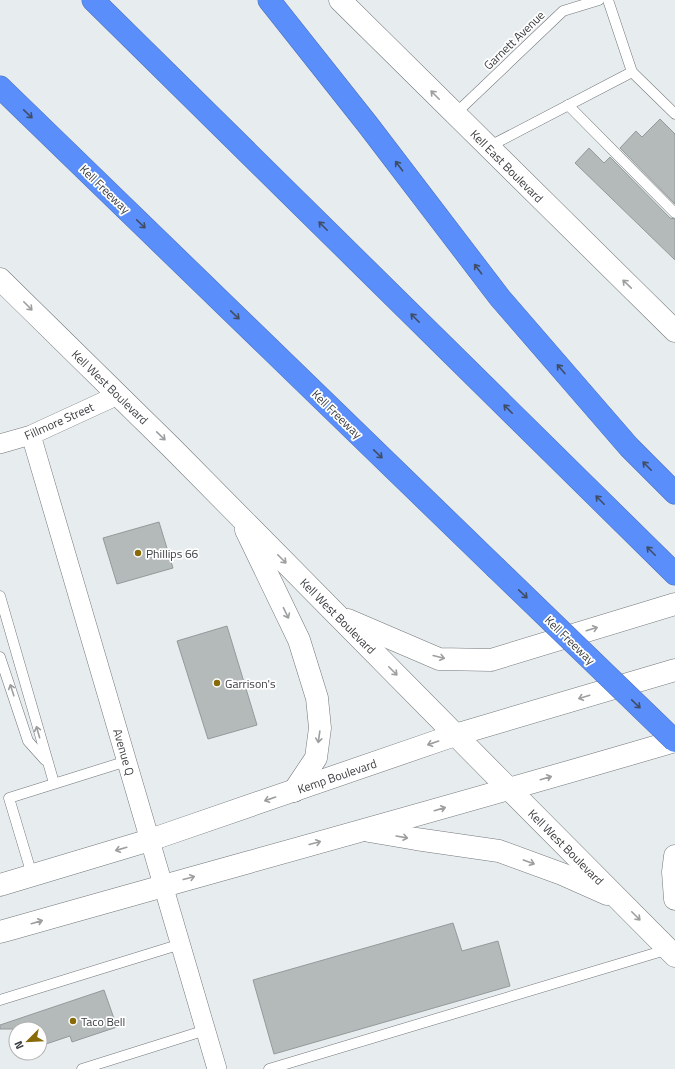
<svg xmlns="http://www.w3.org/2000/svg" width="675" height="1069" font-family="'Titillium Web',sans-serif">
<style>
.building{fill:#b4baba;stroke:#949a9a}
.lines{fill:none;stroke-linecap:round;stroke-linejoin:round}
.service-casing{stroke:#73777a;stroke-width:11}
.minor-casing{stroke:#73777a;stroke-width:20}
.secondary-casing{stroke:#73777a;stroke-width:23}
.motorway-casing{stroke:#4e72b9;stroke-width:23}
.service{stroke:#fff;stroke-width:10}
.minor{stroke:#fff;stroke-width:19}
.secondary{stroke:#fff;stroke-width:22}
.motorway{stroke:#598efb;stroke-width:22}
.motorway-bridge-casing{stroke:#4e72b9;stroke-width:23;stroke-linecap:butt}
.motorway-bridge{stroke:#598efb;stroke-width:22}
.oneway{stroke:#9d9e9f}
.oneway2{stroke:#414d65}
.poi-dot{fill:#886a08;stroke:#fff;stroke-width:1.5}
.labels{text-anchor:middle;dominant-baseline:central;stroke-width:3.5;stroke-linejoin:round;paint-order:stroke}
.street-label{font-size:12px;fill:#3b3d3f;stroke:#fff}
.poi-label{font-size:12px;fill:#3b3d3f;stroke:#fff;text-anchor:start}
</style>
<rect width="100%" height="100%" fill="#e7ecef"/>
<!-- building -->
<g class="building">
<path d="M660 119 675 134V204L620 148 636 131 642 137Z"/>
<path d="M589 148 604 163 610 157 670 218 675 219V260L575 163Z"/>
<path d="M159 522 173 568 117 584 103 538Z"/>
<path d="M227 626 257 725 208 739 177 641Z"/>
<path d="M453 923 462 951 498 941 510 986 274 1054 253 980Z"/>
<path d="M104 990 117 1027 72 1042 70 1036 40 1046V1029H0V1025Z"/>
</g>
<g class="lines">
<defs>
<g id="service">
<path d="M608 0 632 72 675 114"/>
<path d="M568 105 675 213"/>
<path d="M455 114 563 11 599 0"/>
<path d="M488 147 632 72"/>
<path d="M0 596 54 783"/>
<path d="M0 657 28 741 45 760"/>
<path d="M32 875 9 798 127 761"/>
<path d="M0 1000 181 944"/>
<path d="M82 1069 206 1030"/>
<path d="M269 1069 669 949"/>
</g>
<g id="minor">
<path d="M31 435 217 1069"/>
<path d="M0 444 31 435 118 395"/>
</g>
<g id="secondary">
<path d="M340 0 675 331"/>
<path d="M0 279 172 448 509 789 675 956"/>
<path d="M246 530 299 640 317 698 320 728 316 758 294 791"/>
<path d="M348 620 439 659 491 660 675 604"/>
<path d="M369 831 416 839 499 851 562 874 607 894"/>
<path d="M675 856 673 872 675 899"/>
<path d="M0 885 150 840 455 735 675 670"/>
<path d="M0 932C225 868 451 807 675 741"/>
</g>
<g id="motorway">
<path d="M93 0 675 574"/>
<path d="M269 0 368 125 500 298 629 447 675 493"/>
<path d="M0 87 495 567"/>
</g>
</defs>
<!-- service casing -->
<use href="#service" class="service-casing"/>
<!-- minor casing -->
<use href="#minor" class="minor-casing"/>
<!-- secondary casing -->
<use href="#secondary" class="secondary-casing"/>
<!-- motorway casing -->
<use href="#motorway" class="motorway-casing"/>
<!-- service -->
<use href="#service" class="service"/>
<!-- minor -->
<use href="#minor" class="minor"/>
<!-- secondary -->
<use href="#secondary" class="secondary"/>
<!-- motorway -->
<use href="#motorway" class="motorway"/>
<defs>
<path id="motorway-bridge" d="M495 567 675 741"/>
</defs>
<!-- motorway-bridge casing -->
<use href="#motorway-bridge" class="motorway-bridge-casing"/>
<!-- motorway-bridge -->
<use href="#motorway-bridge" class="motorway-bridge"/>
</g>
<!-- one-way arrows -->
<defs><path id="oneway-shaft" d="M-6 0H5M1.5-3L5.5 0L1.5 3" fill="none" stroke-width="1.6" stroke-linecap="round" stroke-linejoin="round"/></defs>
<g class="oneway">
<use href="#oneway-shaft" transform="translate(435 95) rotate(-135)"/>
<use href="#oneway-shaft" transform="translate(627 284) rotate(-136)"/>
<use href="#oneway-shaft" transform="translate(28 306) rotate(45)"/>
<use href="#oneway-shaft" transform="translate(161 436) rotate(44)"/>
<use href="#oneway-shaft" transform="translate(282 559) rotate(45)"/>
<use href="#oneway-shaft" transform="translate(286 613) rotate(64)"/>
<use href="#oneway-shaft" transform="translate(592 629) rotate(-17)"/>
<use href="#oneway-shaft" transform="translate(439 657) rotate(14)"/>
<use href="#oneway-shaft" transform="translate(393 671) rotate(45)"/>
<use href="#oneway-shaft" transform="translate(12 690) rotate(-108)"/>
<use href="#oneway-shaft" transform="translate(584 697) rotate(163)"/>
<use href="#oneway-shaft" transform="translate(38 732) rotate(-106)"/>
<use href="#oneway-shaft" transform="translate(319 737) rotate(98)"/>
<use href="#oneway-shaft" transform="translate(433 743) rotate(161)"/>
<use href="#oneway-shaft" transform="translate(546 778) rotate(-16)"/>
<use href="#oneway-shaft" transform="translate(270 799) rotate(161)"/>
<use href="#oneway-shaft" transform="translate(440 809) rotate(-16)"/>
<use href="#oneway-shaft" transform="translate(402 837) rotate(10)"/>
<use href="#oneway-shaft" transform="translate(315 843) rotate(-15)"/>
<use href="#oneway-shaft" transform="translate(121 849) rotate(164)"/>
<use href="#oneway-shaft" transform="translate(529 862) rotate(20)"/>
<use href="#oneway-shaft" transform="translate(189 878) rotate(-15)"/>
<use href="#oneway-shaft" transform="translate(636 916) rotate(45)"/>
<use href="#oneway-shaft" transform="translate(37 922) rotate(-16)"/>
</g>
<g class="oneway2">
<use href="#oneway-shaft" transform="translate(28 114) rotate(44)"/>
<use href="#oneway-shaft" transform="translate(399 166) rotate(-127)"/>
<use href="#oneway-shaft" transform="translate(141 224) rotate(44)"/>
<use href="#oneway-shaft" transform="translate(323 226) rotate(-135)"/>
<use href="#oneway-shaft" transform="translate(478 269) rotate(-127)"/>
<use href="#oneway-shaft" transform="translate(235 315) rotate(44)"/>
<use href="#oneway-shaft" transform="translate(415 318) rotate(-135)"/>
<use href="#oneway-shaft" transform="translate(561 369) rotate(-131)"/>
<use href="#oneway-shaft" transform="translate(508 409) rotate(-135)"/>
<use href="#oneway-shaft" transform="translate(378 454) rotate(44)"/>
<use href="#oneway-shaft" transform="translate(647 466) rotate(-135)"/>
<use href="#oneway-shaft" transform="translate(600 500) rotate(-135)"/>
<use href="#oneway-shaft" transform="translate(651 551) rotate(-135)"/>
<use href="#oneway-shaft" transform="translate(523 594) rotate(44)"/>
<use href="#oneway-shaft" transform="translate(636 704) rotate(44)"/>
</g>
<!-- markers -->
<g class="poi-dot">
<circle cx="138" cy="553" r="4"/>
<circle cx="217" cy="683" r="4"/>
<circle cx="73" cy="1021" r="4"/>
</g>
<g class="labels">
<!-- street labels -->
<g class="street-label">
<text transform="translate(514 40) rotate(-44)">Garnett Avenue</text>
<text transform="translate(507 166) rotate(45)">Kell East Boulevard</text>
<text transform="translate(105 189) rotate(44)">Kell Freeway</text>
<text transform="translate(110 387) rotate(44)">Kell West Boulevard</text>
<text transform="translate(337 414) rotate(44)">Kell Freeway</text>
<text transform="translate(59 421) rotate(-24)">Fillmore Street</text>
<text transform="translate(338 616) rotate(45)">Kell West Boulevard</text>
<text transform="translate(570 640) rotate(44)">Kell Freeway</text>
<text transform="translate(124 752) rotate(74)">Avenue Q</text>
<text transform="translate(337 776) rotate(-19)">Kemp Boulevard</text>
<text transform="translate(566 847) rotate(45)">Kell West Boulevard</text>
</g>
<!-- poi labels -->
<g class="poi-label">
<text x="146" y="553">Phillips 66</text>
<text x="225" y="683">Garrison's</text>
<text x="81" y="1021">Taco Bell</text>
</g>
</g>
<!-- north arrow -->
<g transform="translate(28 1041) rotate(246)"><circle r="19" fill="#ffffff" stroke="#b1b1b2"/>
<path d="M0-3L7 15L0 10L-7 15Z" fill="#886a08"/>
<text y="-6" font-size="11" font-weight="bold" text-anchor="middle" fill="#3b3d3f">N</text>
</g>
</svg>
